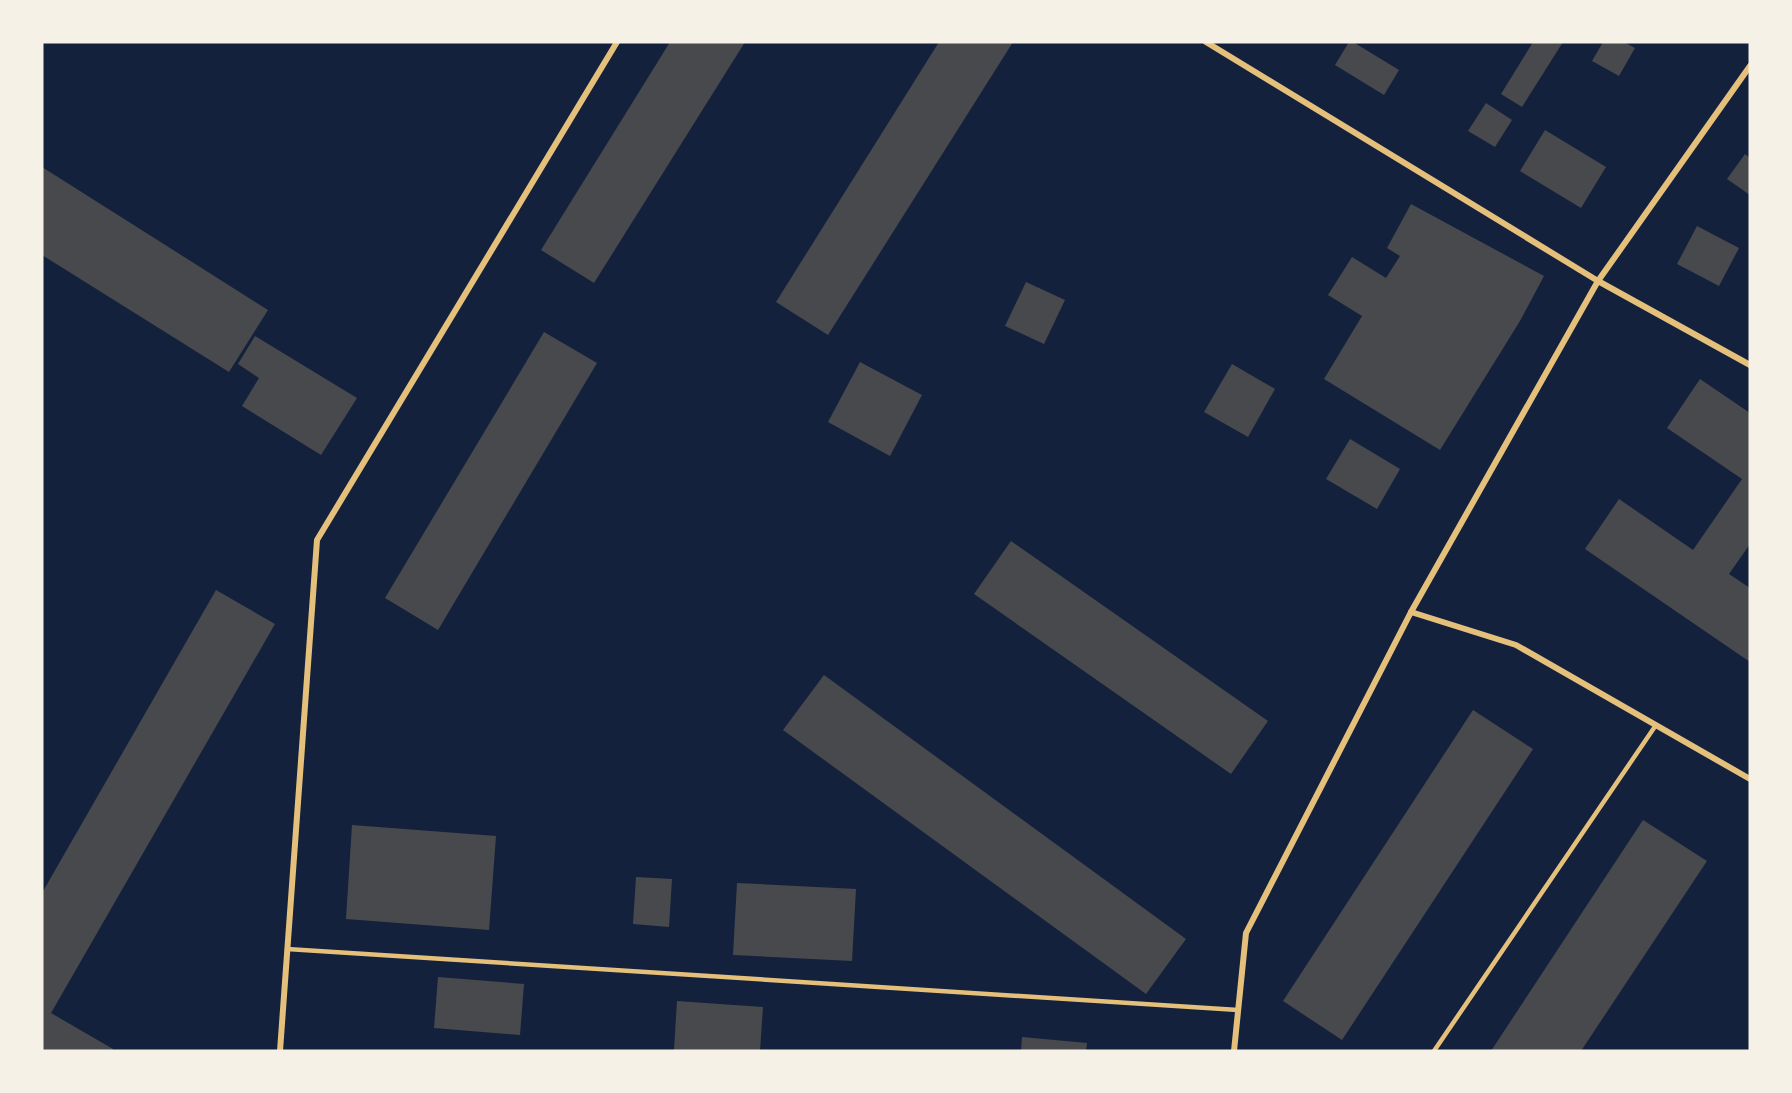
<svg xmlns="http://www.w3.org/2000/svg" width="1792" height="1093" font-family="'Golos Text',sans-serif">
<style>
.building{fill:#48494c}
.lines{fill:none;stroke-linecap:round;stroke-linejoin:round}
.service{stroke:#e5c07b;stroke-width:4.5}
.minor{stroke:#e5c07b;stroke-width:6}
</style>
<rect width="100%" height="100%" fill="#14213d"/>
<!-- building -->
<g class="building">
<path d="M670 42H745L594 283 541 250Z"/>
<path d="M939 42H1013L828 335 776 302Z"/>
<path d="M1349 42H1353L1399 70 1384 95 1335 65Z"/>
<path d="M1533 42H1563L1522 107 1501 94Z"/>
<path d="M1603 42H1624L1635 48 1619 76 1592 61Z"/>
<path d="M1486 103 1512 120 1495 147 1468 131Z"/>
<path d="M1545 130 1606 167 1581 208 1520 171Z"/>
<path d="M1745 154 1750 158V195L1727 179Z"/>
<path d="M42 167 268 310 229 372 42 255Z"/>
<path d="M1411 204 1544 276 1520 321 1440 450 1324 379 1362 316 1328 295 1352 257 1386 278 1400 256 1387 248Z"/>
<path d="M1697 226 1739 248 1719 286 1677 264Z"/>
<path d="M1026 282 1065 300 1044 344 1005 326Z"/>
<path d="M544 332 597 363 438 630 385 598Z"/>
<path d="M255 336 357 398 321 455 242 406 259 378 238 364Z"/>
<path d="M860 362 922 395 890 456 828 422Z"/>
<path d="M1232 364 1275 389 1248 437 1204 412Z"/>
<path d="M1700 379 1750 413V544L1729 574 1750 588V662L1585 549 1619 499 1693 550 1742 479 1667 428Z"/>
<path d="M1350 439 1400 469 1377 509 1326 479Z"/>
<path d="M1011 541 1268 721 1231 774 974 594Z"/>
<path d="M216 590 275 624 51 1013 113 1049 112 1051H42V893Z"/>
<path d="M824 675 1186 939 1146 994 783 730Z"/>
<path d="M1473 710 1533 749 1342 1040 1283 1001Z"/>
<path d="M1643 820 1707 861 1581 1051H1491Z"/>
<path d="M352 825 496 836 489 930 346 919Z"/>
<path d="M636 877 672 879 669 927 633 924Z"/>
<path d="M737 883 856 889 852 961 733 955Z"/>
<path d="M438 977 524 984 520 1035 434 1028Z"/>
<path d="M677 1001 763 1007 760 1051 674 1050Z"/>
<path d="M1022 1037 1087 1043 1086 1051H1021Z"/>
</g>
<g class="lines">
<!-- service -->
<g class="service">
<path d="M287 949 1238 1010"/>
<path d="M1434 1051 1656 725"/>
</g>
<!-- minor -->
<g class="minor">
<path d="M1206 42 1598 281 1750 365"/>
<path d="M1411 612 1516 645 1750 779"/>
<path d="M280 1051 317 540 617 42"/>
<path d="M1234 1051 1246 933 1411 612 1598 281 1750 66"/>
</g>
</g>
<!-- border -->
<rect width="1792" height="1093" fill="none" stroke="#f6f1e7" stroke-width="87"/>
</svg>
